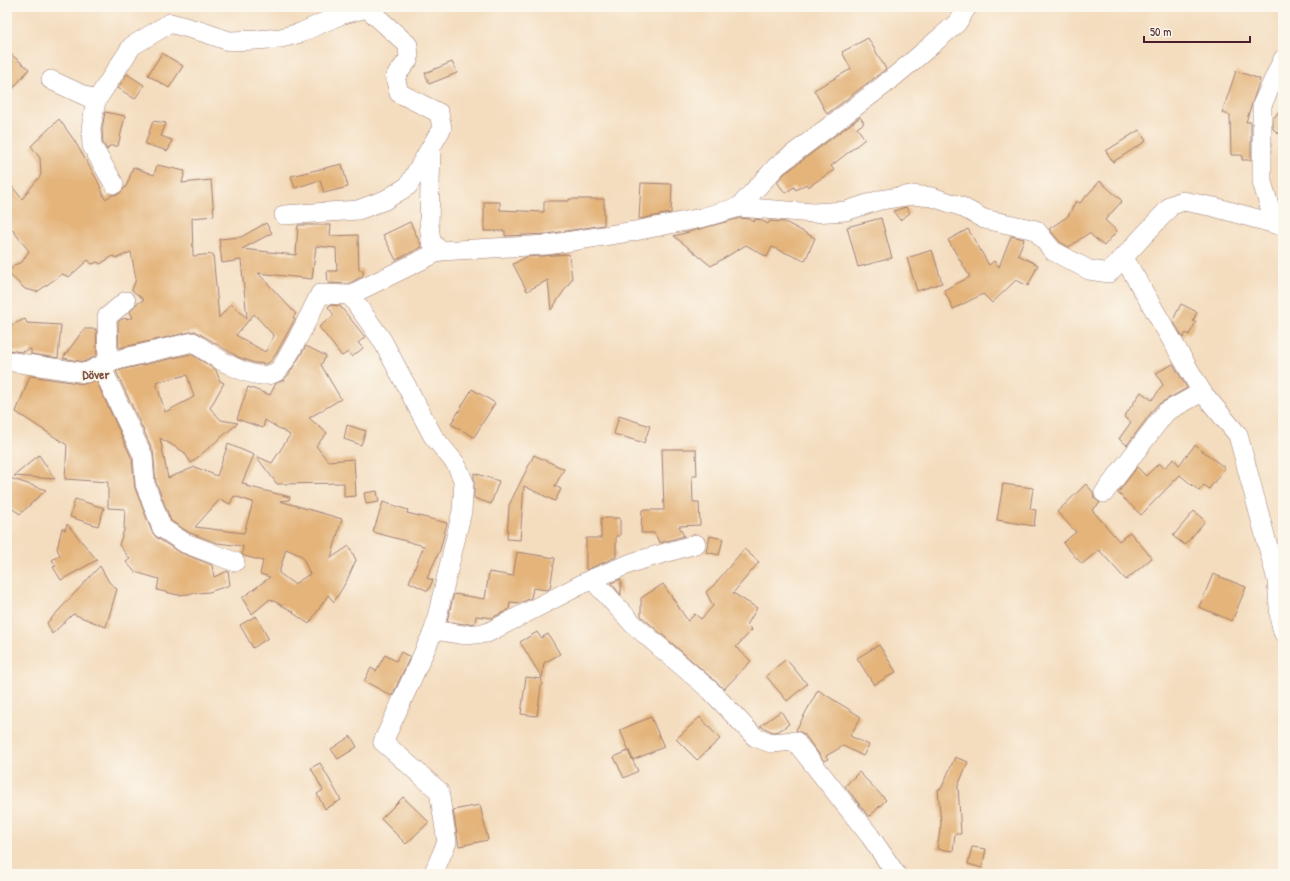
<svg xmlns="http://www.w3.org/2000/svg" width="1290" height="881" font-family="'Patrick Hand',sans-serif">
<style>
.building{fill:#e4b47a;fill-rule:evenodd}
.lines{fill:none;stroke-linecap:round;stroke-linejoin:round}
.minor-casing{stroke:#9f7e75;stroke-width:20}
.minor{stroke:#fff;stroke-width:19}
.labels{text-anchor:middle;dominant-baseline:central;stroke-width:4;stroke-linejoin:round;paint-order:stroke}
.quarter-label{font-size:13px;font-weight:bold;fill:#805347;stroke:#fbf7ec}
</style>
<rect width="100%" height="100%" fill="#fbf7ec"/>
<filter id="ink" filterUnits="userSpaceOnUse"><feTurbulence type="fractalNoise" baseFrequency=".025" numOctaves="2"/><feDisplacementMap in="SourceGraphic" scale="8" xChannelSelector="R" yChannelSelector="G"/><feConvolveMatrix kernelMatrix="1 2 1 2 8 2 1 2 1" color-interpolation-filters="sRGB"/></filter>
<filter id="wash" filterUnits="userSpaceOnUse"><feTurbulence type="fractalNoise" baseFrequency=".012" numOctaves="4" result="noise"/><feDisplacementMap in="SourceGraphic" scale="16" xChannelSelector="R" yChannelSelector="G"/><feGaussianBlur stdDeviation="0.9" result="paint"/><feColorMatrix in="noise" values="0 0 0 0 0 0 0 0 0 0 0 0 0 0 0 0 0 1.4 0 .05"/><feComposite in="paint" operator="in"/></filter>
<g filter="url(#wash)">
<rect width="100%" height="100%" fill="#f4ddbf"/>
<g id="blocks">
<!-- building -->
<g class="building">
<path d="M868 38 886 69 827 114 814 90 851 69 842 52Z"/>
<path d="M7 51 29 69 7 96Z"/>
<path d="M162 53 183 66 169 88 148 75Z"/>
<path d="M452 62 457 73 429 84 425 73Z"/>
<path d="M1236 71 1260 79 1246 122H1251V160H1242V155H1231L1230 115 1222 113Z"/>
<path d="M127 74 144 85 135 99 118 88Z"/>
<path d="M1283 106V137L1273 129V119Z"/>
<path d="M105 112 125 116 118 146H109L107 150 103 143 102 129Z"/>
<path d="M860 117 864 123 857 128 865 139 831 166 834 170 808 187 806 184 796 190 794 187 785 193 777 182 784 174Z"/>
<path d="M59 119 74 140 98 181 105 199 112 195 119 194 123 190 127 185 133 167 154 175 157 165 185 171 182 183 211 180 214 216 192 218 193 256 213 254 219 318 231 304 247 318 241 260 222 263 219 239 241 237 266 223 272 233 242 249 296 255 298 225H331L330 236 358 235 359 270H363V276L348 284 328 283 327 271H337L336 248 316 246 312 279 258 273 296 314 293 317 295 319 276 354 270 362 266 364 255 363 238 357 195 331 119 348 118 322 122 319 133 318 130 312 136 304 144 300 132 290 136 279 131 252 117 258 113 256 100 264 98 262 92 264 88 260 69 277 62 274 37 292 25 289 8 273 14 265 22 262 29 251 7 223V180L22 199 41 175 40 158 31 146ZM254 314 274 336 265 352 236 335Z"/>
<path d="M153 121 166 123 161 136 172 140 168 151 145 144Z"/>
<path d="M1139 130 1146 141 1113 162 1106 151Z"/>
<path d="M342 164 348 187 324 193 320 180 295 188 291 176Z"/>
<path d="M1100 181 1122 201 1105 220 1117 231 1104 246 1089 233 1069 247 1060 242 1049 229 1068 216 1076 201 1080 203Z"/>
<path d="M641 183 672 184 671 213 639 219Z"/>
<path d="M569 199H604V225L547 234 505 236V231H484V202H500V210L544 212V201H569Z"/>
<path d="M906 207 910 213 900 220 893 211Z"/>
<path d="M740 218 750 219 754 222 755 219 761 220 768 224 770 221 785 222 815 238 805 261 772 247 767 257 746 245 711 266 674 236Z"/>
<path d="M881 218 892 258 858 267 847 227Z"/>
<path d="M410 222 422 247 396 260 383 235Z"/>
<path d="M968 229 989 265 994 261 999 267 1011 236 1024 239 1018 255 1038 265 1028 286 1016 280 992 303 983 294 953 309 944 290 970 277 948 240Z"/>
<path d="M932 250 942 283 917 291 907 258Z"/>
<path d="M569 254 572 279 551 310 548 280 527 291 513 264 526 257Z"/>
<path d="M1181 304 1197 312 1193 321 1196 322 1189 335 1186 333 1183 338 1173 320Z"/>
<path d="M330 305 340 306 365 337 358 343 363 348 352 357 348 352 342 356 319 327 334 315 328 307Z"/>
<path d="M25 319 27 323 61 325 58 358 31 354V349L21 352 9 350 7 327Z"/>
<path d="M84 329H96L97 355 84 362 63 358Z"/>
<path d="M306 346 326 356 321 365 341 399 309 418 327 433 316 446 328 461 354 459 356 496 344 497V483L277 484 256 456 272 463 290 435 265 420 263 428 237 419 248 387 270 395 276 383 284 380 289 374Z"/>
<path d="M191 354 216 370 220 381 224 383 210 408 221 420 238 423 191 463 184 452 160 438 168 478 195 467 217 476 228 444 254 455 242 483 247 484 246 486 290 497 289 500 280 501 342 519 331 558 349 546 356 560 346 582 334 602 328 595 309 624 293 613 294 612 270 599 252 614 242 598 270 577 260 574 263 561 244 556 242 554 243 546 217 543 190 533 171 521 156 482 153 451 116 371ZM187 375 194 397 165 412 156 382ZM234 496 253 502 244 533 195 527 220 499 230 504ZM286 549 302 556 310 574 294 584 279 573Z"/>
<path d="M1173 364 1187 388 1157 405 1127 445 1119 439 1131 422 1124 417 1141 392 1152 400 1163 385 1156 373Z"/>
<path d="M30 376 84 384 96 380 132 459 135 488 152 532 156 537 179 552 212 565 214 577 228 571 230 585 209 592 178 595 157 590 159 579 135 572 126 562 130 559 119 545 124 530 125 509 108 508V482L65 479 67 445 16 412Z"/>
<path d="M472 389 495 403 474 437 451 424Z"/>
<path d="M619 416 650 426 644 443 614 434Z"/>
<path d="M347 425 366 431 361 445 344 439Z"/>
<path d="M1195 445 1225 468 1209 489 1204 485 1199 491 1180 475 1141 515 1118 493 1137 467 1146 476 1159 463 1164 468 1174 459 1179 465Z"/>
<path d="M662 449H696L697 476H692L693 502H699L700 525 679 526 684 536 660 543 654 533H641L642 510H664Z"/>
<path d="M39 455 55 479 14 476Z"/>
<path d="M534 455 564 469 555 486 561 489 555 501 524 486 520 540 507 539 509 505Z"/>
<path d="M474 473 499 481 491 504 474 498Z"/>
<path d="M7 477 46 490 20 514 7 505Z"/>
<path d="M1003 484 1033 488 1030 509 1036 510 1034 526 997 520Z"/>
<path d="M1086 484 1093 492 1094 498 1100 503 1092 510 1119 541 1130 532 1152 558 1126 580 1099 550 1082 564 1063 543 1076 532 1057 512Z"/>
<path d="M377 491 379 502 366 504 364 493Z"/>
<path d="M75 499 104 508 98 526 70 517Z"/>
<path d="M383 502 408 510 407 513 447 523 440 550 427 578 433 580 428 591 409 582 424 546 373 532Z"/>
<path d="M1194 511 1205 521 1185 545 1173 536Z"/>
<path d="M601 518H620V536H616V557L586 570V538H601Z"/>
<path d="M67 524 97 560 61 580 53 567 56 566 52 560 60 555 57 549 62 528 65 530Z"/>
<path d="M710 536 723 539 719 555 706 552Z"/>
<path d="M744 549 759 562 733 593 757 608 747 625 752 630 736 647 751 661 724 689 641 616V598L663 584 688 621 695 614 701 619 713 606 706 592 713 586Z"/>
<path d="M517 552 555 558 550 588 547 590 533 588 531 598 520 603 510 602 509 609 492 618 476 616 475 623 464 624 447 621 454 594 485 599 489 572 513 576Z"/>
<path d="M100 566 109 582 117 589 106 627 73 614 52 634 47 623Z"/>
<path d="M1213 574 1246 587 1232 621 1199 607Z"/>
<path d="M621 579V595L611 583Z"/>
<path d="M256 616 268 638 253 648 240 625Z"/>
<path d="M537 632 541 638 548 634 560 654 544 663 542 678 520 642Z"/>
<path d="M879 645 896 672 874 685 857 658Z"/>
<path d="M401 652 410 657 392 696 364 681 371 668 376 671 385 655 396 661Z"/>
<path d="M786 659 807 684 787 701 766 676Z"/>
<path d="M526 677 542 679 537 716 521 714Z"/>
<path d="M818 690 861 717 850 736 869 745 863 756 843 746 826 756 828 759 824 761 804 734 796 730Z"/>
<path d="M781 711 789 724 779 731 773 732 760 726Z"/>
<path d="M651 717 664 747 633 760 620 730Z"/>
<path d="M700 717 720 739 697 760 676 739Z"/>
<path d="M351 736 357 747 338 759 331 749Z"/>
<path d="M628 751 638 771 624 778 614 757Z"/>
<path d="M955 757 968 762 958 786 961 834H955L953 851 937 849 941 824 938 789H941Z"/>
<path d="M320 763 341 800 325 809 317 794 323 790 311 768Z"/>
<path d="M859 772 886 800 869 817 845 786Z"/>
<path d="M403 797 429 822 406 844 381 819Z"/>
<path d="M480 805 488 840 459 846 453 810Z"/>
<path d="M972 847 986 849 982 868 968 864Z"/>
</g>
</g>
</g>
<g filter="url(#ink)">
<use href="#blocks" fill-opacity="0" stroke="#9f7e75" stroke-width="1"/>
<g class="lines">
<defs>
<g id="minor">
<path d="M51 80 96 101"/>
<path d="M431 148 429 224 431 241 440 251"/>
<path d="M114 184 92 146 91 128 96 101 132 46 170 23 203 32 229 41 257 40 281 38 300 33 340 15 367 8 408 45 409 59 395 77 399 93 439 113 442 128 408 186 385 200 358 210 284 215"/>
<path d="M739 207 777 166 884 85 914 60 957 23 967 7"/>
<path d="M1275 224 1262 182V105L1283 59"/>
<path d="M1124 258 1202 392 1238 435 1277 580 1280 620 1283 632"/>
<path d="M350 295 382 340 433 436 456 464 464 482 462 511 434 630 464 635 487 633 592 579 634 562 696 544"/>
<path d="M7 361 86 373 108 362 193 342C211 355 255 385 276 372 285 367 314 306 320 294L350 295 440 251 547 245 635 231 701 218 739 207 813 213 846 211 880 200 912 195 932 197 960 206 984 219 1036 230 1053 251 1089 270 1109 273 1172 205 1183 201 1214 207 1283 226"/>
<path d="M108 362 107 317 126 301"/>
<path d="M101 366 143 456 145 484 162 528 185 543 235 562"/>
<path d="M1104 493 1166 412 1202 392"/>
<path d="M592 579 633 624 711 691 755 737 771 743 795 741 870 836 896 874"/>
<path d="M433 874 447 842 439 791 383 742 434 630"/>
</g>
</defs>
<!-- minor casing -->
<use href="#minor" class="minor-casing"/>
<!-- minor -->
<use href="#minor" class="minor"/>
</g>
</g>
<g class="labels">
<!-- quarter labels -->
<g class="quarter-label">
<text x="96" y="374">Döver</text>
</g>
</g>
<!-- margin -->
<rect width="1290" height="881" fill="none" stroke="#fbf7ec" stroke-width="24"/>
<!-- scale -->
<path d="M1144 36v6h106v-6" fill="none" stroke="#4a1f2b" stroke-width="2"/>
<text x="1150" y="36" font-size="12" fill="#4a1f2b" stroke="#fbf7ec" stroke-width="3" paint-order="stroke">50 m</text>
</svg>
